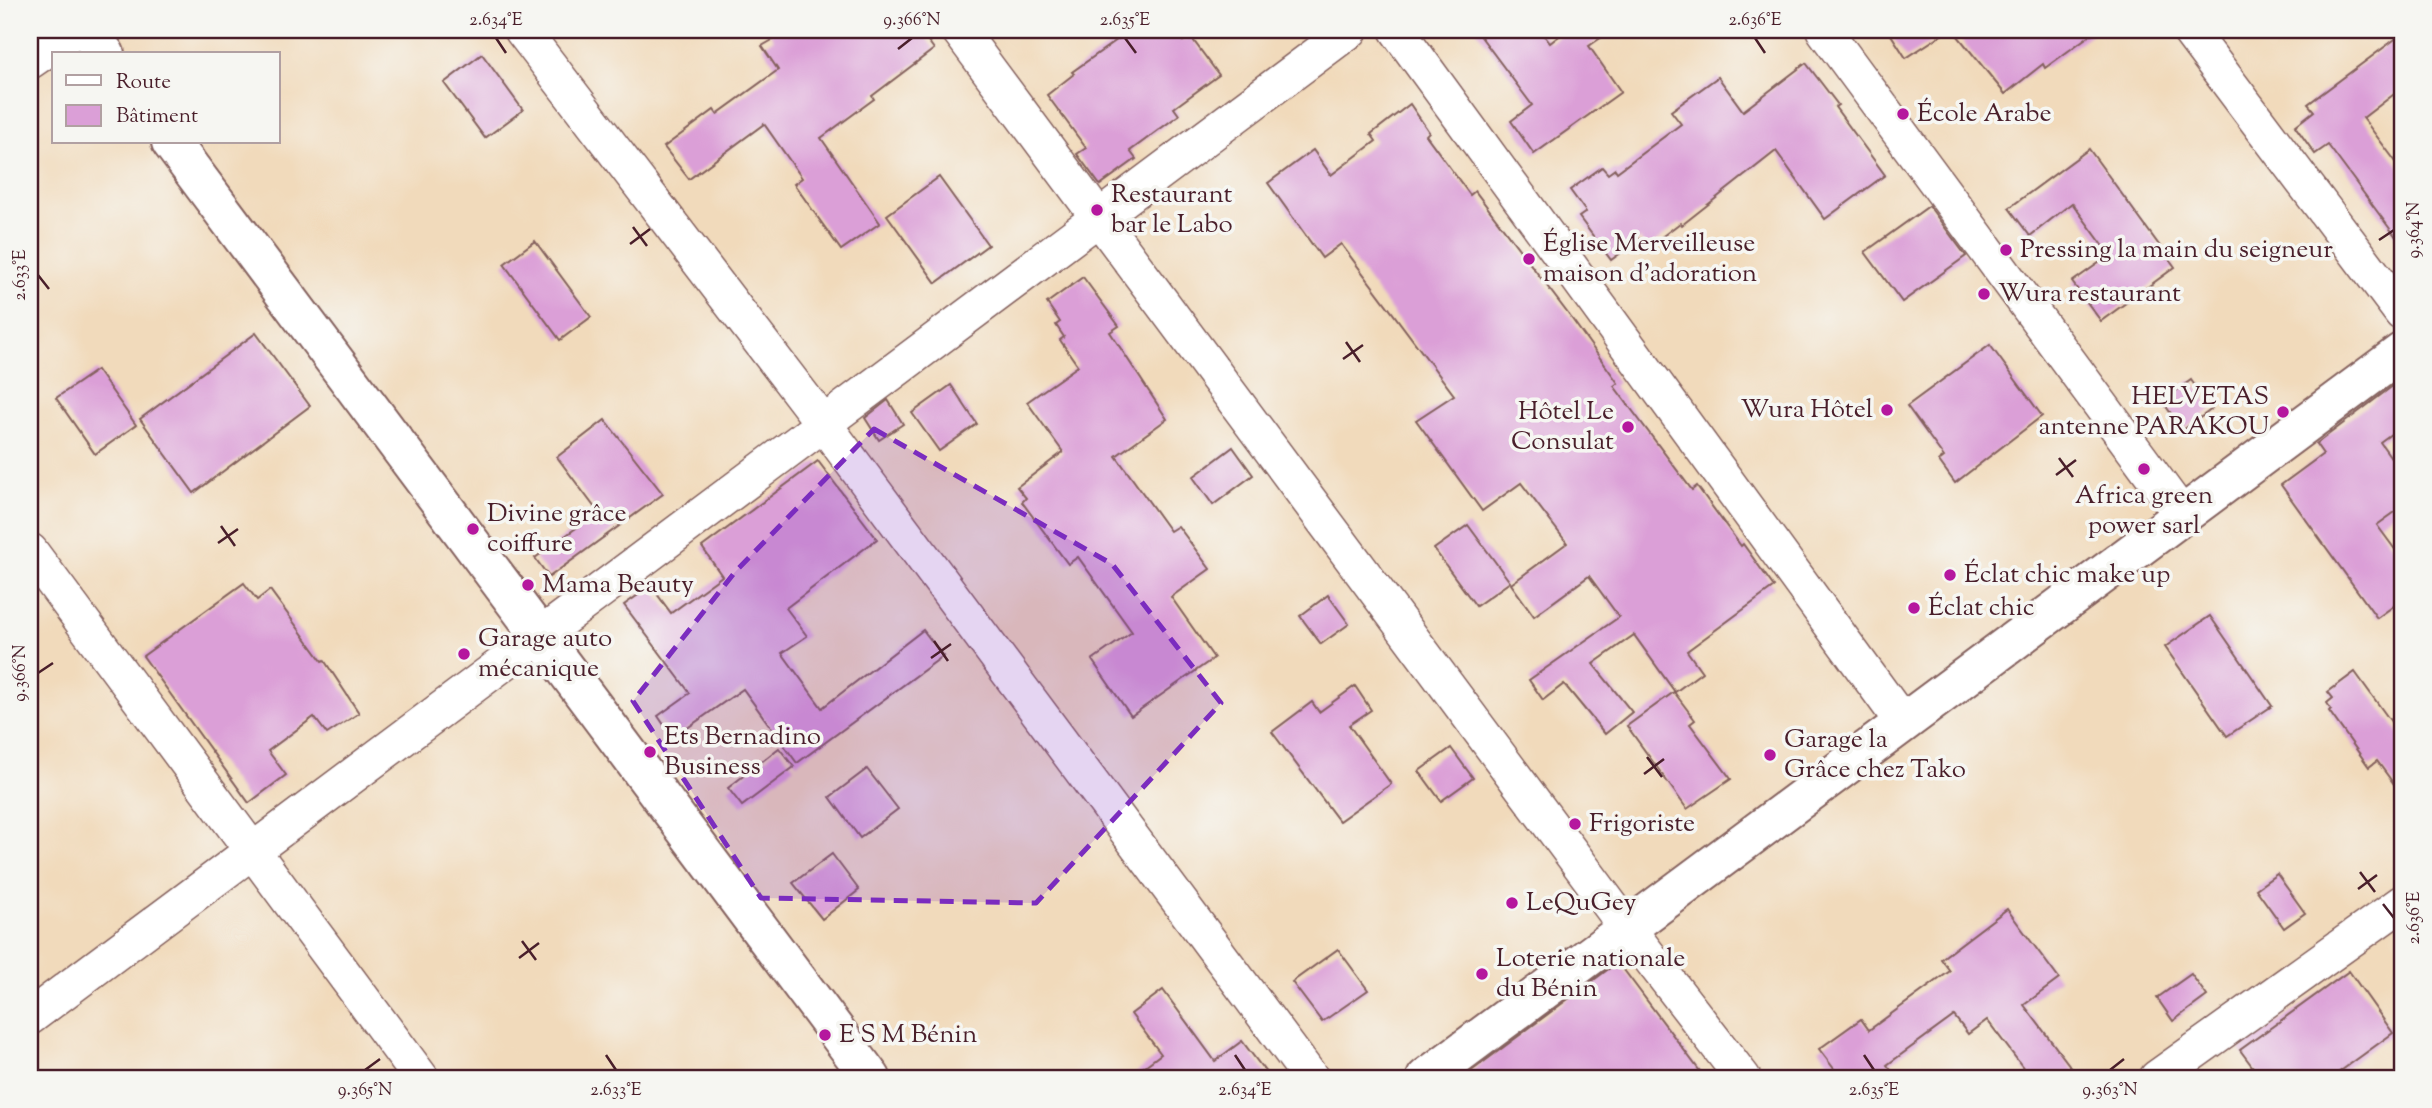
<svg xmlns="http://www.w3.org/2000/svg" width="2432" height="1108" font-family="'Sorts Mill Goudy',serif">
<style>
.building{fill:#db9fd7}
.lines{fill:none;stroke-linecap:round;stroke-linejoin:round}
.minor-casing{stroke:#84605d;stroke-width:38}
.tertiary-casing{stroke:#84605d;stroke-width:42}
.minor{stroke:#fff;stroke-width:35}
.tertiary{stroke:#fff;stroke-width:38}
.marked{fill:#7b2cbf;fill-opacity:0.2;stroke:#7b2cbf;stroke-width:5;stroke-dasharray:14 9;stroke-linejoin:round}
.ticks{fill:none;stroke:#4a1f2b;stroke-width:2.5}
.poi-dot{fill:#b5179e;stroke:#f6f6f2;stroke-width:2.5}
.labels{text-anchor:middle;dominant-baseline:central;stroke-width:7;stroke-linejoin:round;paint-order:stroke}
.poi-label{font-size:26px;fill:#4a1f2b;stroke:#f6f6f2;text-anchor:start}
.neatline{fill:none;stroke:#4a1f2b;stroke-width:2.5}
.ticks-label{font-size:18px;text-anchor:middle;fill:#4a1f2b}
</style>
<rect width="100%" height="100%" fill="#f6f6f2"/>
<filter id="ink" filterUnits="userSpaceOnUse"><feTurbulence type="fractalNoise" baseFrequency=".0143" numOctaves="2"/><feDisplacementMap in="SourceGraphic" scale="14" xChannelSelector="R" yChannelSelector="G"/><feConvolveMatrix kernelMatrix="1 2 1 2 8 2 1 2 1" color-interpolation-filters="sRGB"/></filter>
<filter id="wash" filterUnits="userSpaceOnUse"><feTurbulence type="fractalNoise" baseFrequency=".00686" numOctaves="4" result="noise"/><feDisplacementMap in="SourceGraphic" scale="28" xChannelSelector="R" yChannelSelector="G"/><feGaussianBlur stdDeviation="1.57" result="paint"/><feColorMatrix in="noise" values="0 0 0 0 0 0 0 0 0 0 0 0 0 0 0 0 0 1.4 0 .05"/><feComposite in="paint" operator="in"/></filter>
<g filter="url(#wash)">
<rect width="100%" height="100%" fill="#f1dabb"/>
<g id="blocks">
<!-- building -->
<g class="building">
<path d="M767 30H920L934 49 872 96 874 99 821 138 880 223 841 250 794 184 802 178 764 124 689 179 664 147 714 110 717 114 778 70 762 46 774 39Z"/>
<path d="M1131 30H1176L1183 41 1190 36 1219 75 1174 108 1179 115 1130 151 1136 159 1100 185 1077 154 1086 148 1047 95 1074 74 1072 72Z"/>
<path d="M1476 30H1540L1550 43 1567 30H1612L1589 46 1621 92 1534 154 1511 121 1532 105Z"/>
<path d="M1888 30H1949L1906 58Z"/>
<path d="M1953 30H2097L2045 68 2043 64 2005 94Z"/>
<path d="M2402 34V88L2363 118 2402 170V245L2328 145 2315 154 2295 126 2314 111 2308 104Z"/>
<path d="M482 54 523 110 485 138 444 83Z"/>
<path d="M1806 63 1838 105 1835 107 1885 175 1825 219 1776 151 1682 225 1680 223 1647 248 1640 239 1611 260 1579 217 1586 212 1570 190 1602 167 1608 174 1615 169 1617 172 1681 124 1671 111 1718 77 1743 111Z"/>
<path d="M1410 104 1429 132 1426 135 1470 195 1475 191 1572 319 1618 383 1614 386 1692 490 1697 486 1741 546 1743 544 1774 587 1687 651 1702 672 1675 692 1634 635 1593 664 1632 712 1605 734 1564 684 1543 700 1529 680 1619 617 1589 576 1534 616 1511 584 1567 543 1521 483 1482 511 1416 420 1454 395 1341 244 1322 258 1268 183 1313 150 1331 175 1376 141 1371 134Z"/>
<path d="M2089 149 2175 267 2101 321 2072 282 2110 255 2072 203 2030 236 2009 208Z"/>
<path d="M939 177 988 245 936 283 887 215Z"/>
<path d="M1929 206 1966 256 1902 302 1865 252Z"/>
<path d="M535 241 591 317 560 340 504 264Z"/>
<path d="M1083 277 1119 326 1110 332 1167 419 1116 456 1170 531 1178 526 1210 569 1171 597 1214 658 1131 716 1092 660 1132 632 1078 557 1068 564 1022 502 1026 498 1017 487 1063 452 1027 402 1078 366 1060 340 1064 337 1056 325 1060 322 1047 303Z"/>
<path d="M256 333 310 406 194 493 140 419Z"/>
<path d="M1990 345 2042 416 1955 483 1939 461 1944 457 1907 406Z"/>
<path d="M97 370 136 425 95 454 56 398Z"/>
<path d="M2402 379V426L2380 442 2402 473V507L2377 525 2402 559V600L2377 618 2281 485 2323 454 2316 444Z"/>
<path d="M2191 380 2212 409 2183 430 2162 401Z"/>
<path d="M951 385 977 424 939 451 912 413Z"/>
<path d="M888 400 903 424 879 440 865 418Z"/>
<path d="M605 420 663 494 549 577 535 558 598 512 557 457Z"/>
<path d="M1233 447 1253 475 1213 505 1193 477Z"/>
<path d="M818 461 877 539 786 608 807 636 782 653 822 708 923 630 943 656 797 763 743 689 673 738 658 716 690 693 624 605 651 586 671 613 722 576 702 547Z"/>
<path d="M1468 525 1510 582 1476 606 1434 549Z"/>
<path d="M244 583 257 600 270 590 322 661 324 660 359 713 327 734 314 717 268 751 286 775 249 803 143 656Z"/>
<path d="M1328 595 1349 624 1321 644 1300 616Z"/>
<path d="M2210 616 2272 706 2227 736 2165 647Z"/>
<path d="M2355 672 2402 737V795L2377 761 2369 767 2329 711 2331 709 2327 703 2333 698 2328 692Z"/>
<path d="M1355 686 1371 710 1349 725 1391 784 1339 821 1272 732 1312 702 1319 712Z"/>
<path d="M1674 692 1695 720 1690 724 1731 779 1687 809 1627 726Z"/>
<path d="M779 748 794 767 742 806 728 788Z"/>
<path d="M1451 748 1473 778 1441 801 1419 771Z"/>
<path d="M867 769 898 809 860 838 830 797Z"/>
<path d="M832 854 859 890 822 919 793 883Z"/>
<path d="M2277 874 2305 913 2284 928 2256 889Z"/>
<path d="M2007 909 2059 979 2024 1005 2079 1078H2031L1987 1020 1968 1034 1954 1016 1887 1065 1897 1078H1841L1819 1049 1861 1019 1869 1030 1950 971 1941 959Z"/>
<path d="M1338 949 1368 990 1322 1022 1292 982Z"/>
<path d="M1618 962 1705 1078H1462Z"/>
<path d="M2349 971 2393 1033 2331 1078H2261L2240 1050Z"/>
<path d="M2191 974 2207 996 2173 1021 2157 998Z"/>
<path d="M1163 990 1215 1061 1242 1041 1270 1078H1129L1161 1054 1131 1014Z"/>
</g>
</g>
</g>
<g filter="url(#ink)">
<use href="#blocks" fill-opacity="0" stroke="#84605d" stroke-width="2"/>
<g class="lines">
<defs>
<g id="minor">
<path d="M522 30 823 423 1311 1078"/>
<path d="M959 30 1627 928 1743 1078"/>
<path d="M1397 30 1903 723"/>
<path d="M1824 30 2182 515"/>
<path d="M2189 30 2402 313"/>
<path d="M30 61 75 30"/>
<path d="M30 551 421 1078"/>
<path d="M30 1017 1350 30"/>
<path d="M2157 1078 2402 903"/>
</g>
<g id="tertiary">
<path d="M87 30 105 54"/>
<path d="M171 142 871 1078"/>
<path d="M1426 1078 2402 352"/>
</g>
</defs>
<!-- minor casing -->
<use href="#minor" class="minor-casing"/>
<!-- tertiary casing -->
<use href="#tertiary" class="tertiary-casing"/>
<!-- minor -->
<use href="#minor" class="minor"/>
<!-- tertiary -->
<use href="#tertiary" class="tertiary"/>
</g>
</g>
<!-- marked area -->
<path class="marked" d="M874 429 1112 564 1221 703 1036 903 761 898 633 701 735 572Z"/>
<!-- ticks -->
<path class="ticks" d="M496 38 506 53M1125 38 1136 53M1755 38 1765 53M898 49 912 38M633 227 647 246M2379 240 2394 230M630 244 650 229M38 275 49 289M1346 342 1360 362M1343 359 1363 345M2059 458 2073 477M2056 475 2076 460M221 526 235 546M218 543 238 529M934 641 948 661M931 658 951 644M38 673 53 663M1647 757 1662 777M1644 774 1664 759M2360 872 2375 892M2358 889 2377 875M2383 904 2394 918M522 941 536 960M519 958 539 943M606 1055 616 1070M1235 1055 1245 1070M1864 1055 1874 1070M365 1070 380 1059M2110 1070 2124 1059"/>
<!-- markers -->
<g class="poi-dot">
<circle cx="1903" cy="114" r="7"/>
<circle cx="1097" cy="210" r="7"/>
<circle cx="2006" cy="250" r="7"/>
<circle cx="1529" cy="259" r="7"/>
<circle cx="1984" cy="294" r="7"/>
<circle cx="1887" cy="410" r="7"/>
<circle cx="2283" cy="412" r="7"/>
<circle cx="1628" cy="427" r="7"/>
<circle cx="2144" cy="469" r="7"/>
<circle cx="473" cy="529" r="7"/>
<circle cx="1950" cy="575" r="7"/>
<circle cx="528" cy="585" r="7"/>
<circle cx="1914" cy="608" r="7"/>
<circle cx="464" cy="654" r="7"/>
<circle cx="650" cy="752" r="7"/>
<circle cx="1770" cy="755" r="7"/>
<circle cx="1575" cy="824" r="7"/>
<circle cx="1512" cy="903" r="7"/>
<circle cx="1482" cy="974" r="7"/>
<circle cx="825" cy="1035" r="7"/>
</g>
<g class="labels">
<!-- poi labels -->
<g class="poi-label">
<text x="1917" y="114">École Arabe</text>
<text x="1111" y="195">Restaurant<tspan x="1111" dy="30">bar le Labo</tspan></text>
<text x="1543" y="244">Église Merveilleuse<tspan x="1543" dy="30">maison d'adoration</tspan></text>
<text x="2020" y="250">Pressing la main du seigneur</text>
<text x="1998" y="294">Wura restaurant</text>
<text x="2269" y="397" text-anchor="end">HELVETAS<tspan x="2269" dy="30">antenne PARAKOU</tspan></text>
<text x="1873" y="410" text-anchor="end">Wura Hôtel</text>
<text x="1614" y="412" text-anchor="end">Hôtel Le<tspan x="1614" dy="30">Consulat</tspan></text>
<text x="2144" y="496" text-anchor="middle">Africa green<tspan x="2144" dy="30">power sarl</tspan></text>
<text x="487" y="514">Divine grâce<tspan x="487" dy="30">coiffure</tspan></text>
<text x="1964" y="575">Éclat chic make up</text>
<text x="542" y="585">Mama Beauty</text>
<text x="1928" y="608">Éclat chic</text>
<text x="478" y="639">Garage auto<tspan x="478" dy="30">mécanique</tspan></text>
<text x="664" y="737">Ets Bernadino<tspan x="664" dy="30">Business</tspan></text>
<text x="1784" y="740">Garage la<tspan x="1784" dy="30">Grâce chez Tako</tspan></text>
<text x="1589" y="824">Frigoriste</text>
<text x="1526" y="903">LeQuGey</text>
<text x="1496" y="959">Loterie nationale<tspan x="1496" dy="30">du Bénin</tspan></text>
<text x="839" y="1035">E S M Bénin</text>
</g>
</g>
<!-- margin -->
<rect width="2432" height="1108" fill="none" stroke="#f6f6f2" stroke-width="77"/>
<!-- legend -->
<rect x="52" y="52" width="228" height="91" fill="#f6f6f2" stroke="#b1a0a2" stroke-width="2"/>
<rect x="66" y="75" width="35" height="10" fill="#ffffff" stroke="#b1a0a2" stroke-width="2"/>
<text x="116" y="88" font-size="21" fill="#4a1f2b">Route</text>
<rect x="66" y="105" width="35" height="21" fill="#db9fd7" stroke="#b1a0a2" stroke-width="2"/>
<text x="116" y="122" font-size="21" fill="#4a1f2b">Bâtiment</text>
<rect x="38" y="38" width="2356" height="1032" class="neatline"/>
<g class="ticks-label">
<text x="496" y="25">2.634°E</text>
<text x="912" y="25">9.366°N</text>
<text x="1125" y="25">2.635°E</text>
<text x="1755" y="25">2.636°E</text>
<text transform="translate(2413 230) rotate(-90)" y="6">9.364°N</text>
<text transform="translate(19 275) rotate(-90)" y="6">2.633°E</text>
<text transform="translate(19 673) rotate(-90)" y="6">9.366°N</text>
<text transform="translate(2413 918) rotate(-90)" y="6">2.636°E</text>
<text x="365" y="1095">9.365°N</text>
<text x="616" y="1095">2.633°E</text>
<text x="1245" y="1095">2.634°E</text>
<text x="1874" y="1095">2.635°E</text>
<text x="2110" y="1095">9.363°N</text>
</g>
</svg>
